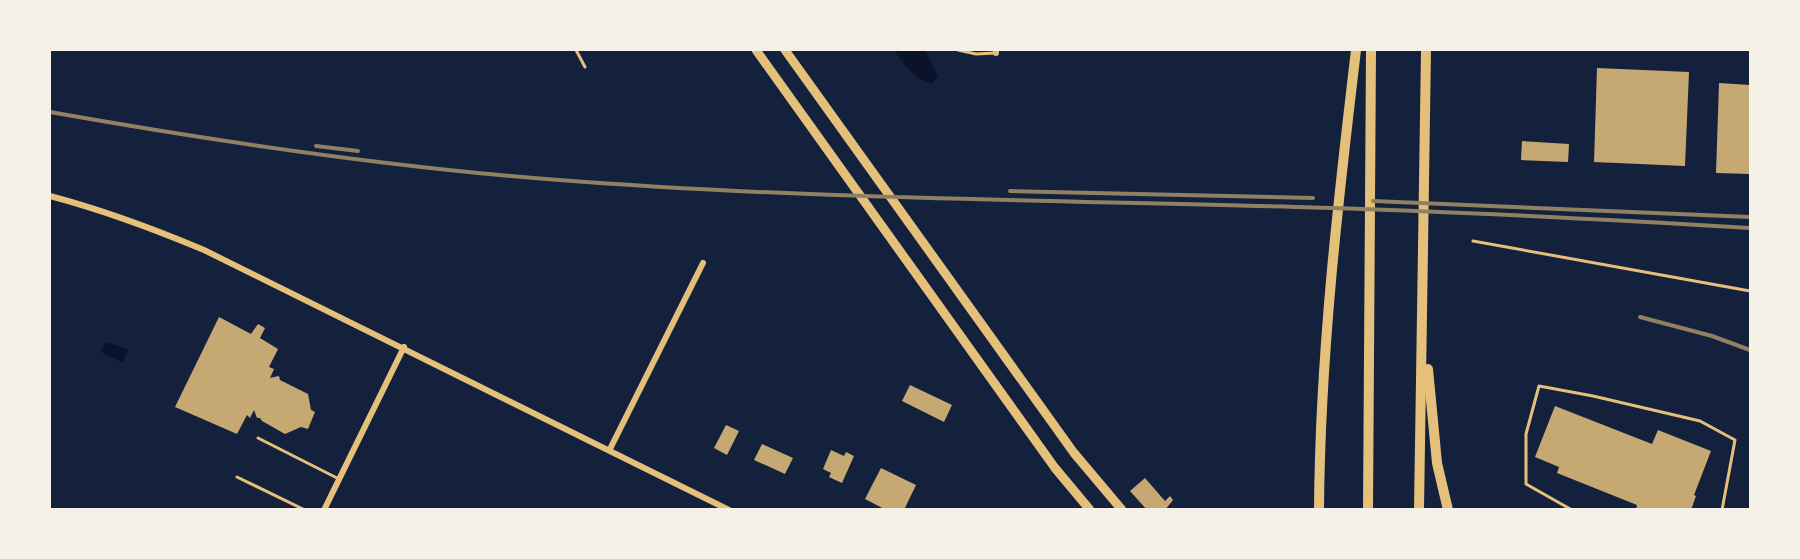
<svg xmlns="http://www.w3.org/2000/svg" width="1800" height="559" font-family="'Golos Text',sans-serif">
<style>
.water{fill:#0b132b}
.building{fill:#c6a872}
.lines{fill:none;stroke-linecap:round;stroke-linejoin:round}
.service{stroke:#e5c07b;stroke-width:3}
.minor{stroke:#e5c07b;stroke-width:6}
.primary{stroke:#e5c07b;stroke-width:9}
.motorway{stroke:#e5c07b;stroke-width:10}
.rail{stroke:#918062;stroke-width:4}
</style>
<rect width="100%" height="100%" fill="#14213d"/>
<!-- water -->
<g class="water">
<path d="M894 50H925L938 76 933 83C915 82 904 64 894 50Z"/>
<path d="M105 342 128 349 123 363 101 352Z"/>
</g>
<!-- building -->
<g class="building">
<path d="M1597 68 1689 72 1685 166 1594 162Z"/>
<path d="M1719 83 1750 85V174L1716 173Z"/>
<path d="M1522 141 1569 144 1568 162 1521 160Z"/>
<path d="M219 317 251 334 258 324 265 328 260 338 278 349 269 367 274 369 270 378 279 376 280 380 308 394 311 410 315 412 308 429 301 427 285 434 262 421 260 418H257L254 410 250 418 247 415 237 434 175 407Z"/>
<path d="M910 385 952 405 944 422 902 401Z"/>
<path d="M1555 406 1652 444 1658 430 1711 451 1694 495 1696 496 1691 510H1636L1637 505 1557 473 1559 467 1535 457Z"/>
<path d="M726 425 739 431 727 455 714 448Z"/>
<path d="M762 444 793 458 785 474 754 460Z"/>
<path d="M831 450 844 456 846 452 854 456 842 483 829 477 831 473 823 469Z"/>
<path d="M881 468 916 485 904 510H886L865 499Z"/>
<path d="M1145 478 1165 501 1170 496 1173 500 1165 510H1147L1130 491Z"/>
</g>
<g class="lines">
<!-- service -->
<g class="service">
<path d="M576 50 585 67"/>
<path d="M958 50 976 54 995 53"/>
<path d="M1473 241 1750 291"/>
<path d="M258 438 339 479"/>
<path d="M237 477 305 510"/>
<path d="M1572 510 1526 484V434L1539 386 1593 396 1700 421 1735 440 1722 510"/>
</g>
<!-- minor -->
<g class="minor">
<path d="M996 53V50"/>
<path d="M50 196C103 210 154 229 204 250L729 510"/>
<path d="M610 449 703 263"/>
<path d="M324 510 404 347"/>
</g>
<!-- primary -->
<g class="primary">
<path d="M756 50 1055 468 1090 510"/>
<path d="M785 50 1074 453 1122 510"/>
</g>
<!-- motorway -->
<g class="motorway">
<path d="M1428 369 1437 463 1448 510"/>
<path d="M1319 510C1320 356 1338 202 1356 50"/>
<path d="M1368 510 1371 50"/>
<path d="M1419 510 1426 50"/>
</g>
<!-- rail -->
<g class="rail">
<path d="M50 112C219 142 388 167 559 180 805 199 1051 200 1296 207 1448 211 1599 219 1750 228"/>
<path d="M316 146 358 151"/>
<path d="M1010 191 1313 198"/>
<path d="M1373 201 1750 217"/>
<path d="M1640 317 1712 336 1750 350"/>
</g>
</g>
<!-- border -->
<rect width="1800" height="559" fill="none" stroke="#f6f1e7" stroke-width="102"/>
</svg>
